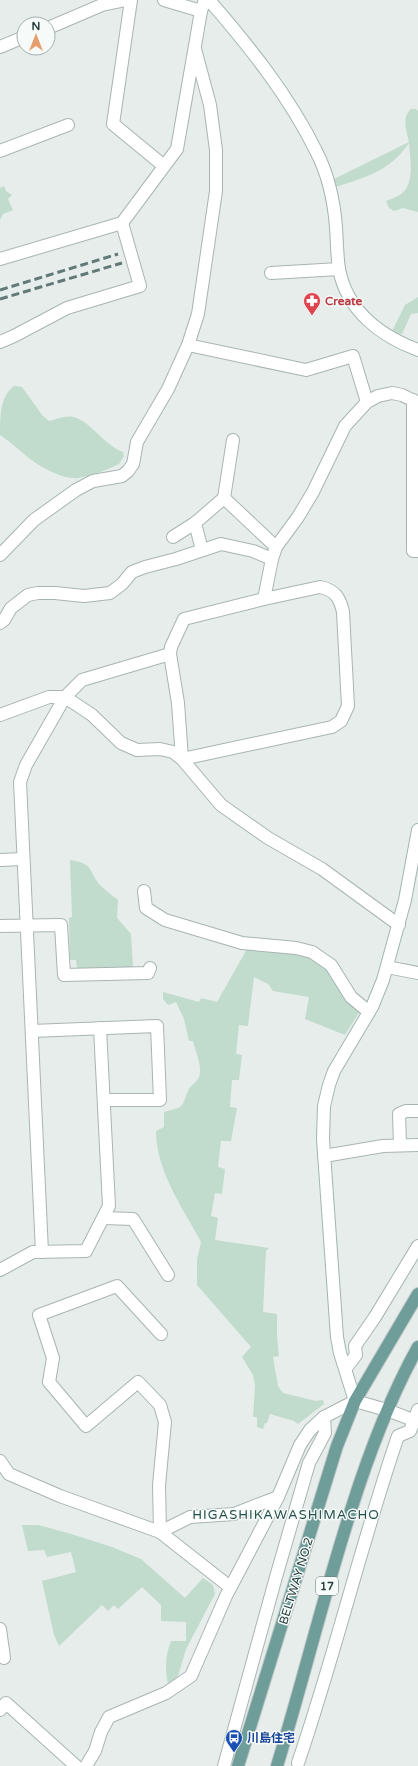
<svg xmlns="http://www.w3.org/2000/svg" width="418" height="1766" font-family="'Varela Round','Noto Sans JP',sans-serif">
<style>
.green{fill:#c1dccd}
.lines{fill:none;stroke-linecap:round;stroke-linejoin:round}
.street-casing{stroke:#a9b5b3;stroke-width:14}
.secondary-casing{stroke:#a2b5b2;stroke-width:14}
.primary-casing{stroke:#c2c9c8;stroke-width:14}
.street{stroke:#fff;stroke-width:12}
.secondary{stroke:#fff;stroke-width:12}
.primary{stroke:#6f9e9a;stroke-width:12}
.rail{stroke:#617977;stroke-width:3;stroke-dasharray:8 4;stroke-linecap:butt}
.labels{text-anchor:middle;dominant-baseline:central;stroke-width:3;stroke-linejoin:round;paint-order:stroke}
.shield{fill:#f6faf9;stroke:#647675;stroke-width:1}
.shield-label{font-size:11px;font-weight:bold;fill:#263e3c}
.health-label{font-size:12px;font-weight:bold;fill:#be3a42;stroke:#f6faf9;text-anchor:start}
.street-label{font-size:12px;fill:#263e3c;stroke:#f6faf9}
.transit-label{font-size:12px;font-weight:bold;fill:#164399;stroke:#f6faf9;text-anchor:start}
.neighbourhood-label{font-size:13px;letter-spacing:1px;fill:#244e4b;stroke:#f6faf9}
</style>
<rect width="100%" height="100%" fill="#e6edeb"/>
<!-- green -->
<g class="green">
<path d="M411 109H416L418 111V212L403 208 394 211 389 208 386 201C390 199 395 198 398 196 416 187 410 159 409 143 390 171 367 177 335 187L334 179 409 142C407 131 401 118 411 109Z"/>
<path d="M4 186 6 191 12 195 8 199 13 210 3 214 0 220V188Z"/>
<path d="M418 297V313L411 314 402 334 391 333 405 305Z"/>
<path d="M14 386 22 387 42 415 49 421C56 419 66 415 74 417 91 422 104 445 123 452L124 456 119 464C107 470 91 476 78 478 64 480 40 467 29 458 19 450 11 442 0 435 0 417 0 396 14 386Z"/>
<path d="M70 860C96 864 87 871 101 886 106 891 113 896 118 900L117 918 131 934 133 967 77 969 76 960H70L69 918 72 917Z"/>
<path d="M247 949 272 950 314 957 329 970 360 1011 345 1035 305 1019 309 997 273 991 268 984 254 977 248 1026 239 1025 236 1054 242 1055 239 1080H232L230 1107 237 1108 231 1141H221L218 1167 225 1169 222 1194 215 1193 211 1216 218 1218 215 1240 269 1248 266 1251 263 1312 277 1314V1337L279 1356 273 1357 278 1386 283 1393 316 1401 323 1400 324 1404 298 1424 294 1421 270 1414 267 1423H265L263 1429 257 1427V1417H253L255 1385 253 1375 242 1357 251 1347 197 1285V1260L201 1242C183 1208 156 1171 156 1131L164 1127V1112C187 1106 180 1108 189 1089 191 1085 197 1082 199 1077 203 1068 195 1050 193 1041H189L184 1019 176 1002 168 1005 163 999V992L199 1002 201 998 217 1002Z"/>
<path d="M22 1525H38L68 1533 112 1547 141 1559 185 1598 203 1578 213 1585 215 1594 186 1649 178 1676 168 1684C165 1669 165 1656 171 1641H186V1622L161 1621V1605L142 1587 118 1609 114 1605 108 1611 102 1605 59 1646 54 1635 42 1581 76 1572 71 1552 47 1557 44 1550 28 1551Z"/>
</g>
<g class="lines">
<defs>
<g id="street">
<path d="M131 0 113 124 164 166"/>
<path d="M164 0 201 11"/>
<path d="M48 28 102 5 126 0"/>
<path d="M0 47 24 37"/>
<path d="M0 151 68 125"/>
<path d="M0 259 122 223 177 149 201 11 205 0"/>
<path d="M271 273 339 269"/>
<path d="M0 342 14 336 67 308 140 286 122 223"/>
<path d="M188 345 306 370 353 356 367 402"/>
<path d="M413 400V551H418"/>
<path d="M224 498 276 547"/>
<path d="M195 523 202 550"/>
<path d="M173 537 195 523 224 498 233 440"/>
<path d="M0 555 34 520 76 490 93 481 122 476 128 471 133 464 137 442 168 389 188 345 198 314 216 191V150L210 105 195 49"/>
<path d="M320 587C335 590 340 598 343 612L348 706 341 721 332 727 182 759 178 703 170 654 171 647 184 619 264 599Z"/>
<path d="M264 599 272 559 276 547 298 517 313 492 345 426 367 402 378 396 392 393 402 395 418 403"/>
<path d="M0 623 4 620 11 608 28 595 38 593H55L84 596 110 593 122 584 132 572 145 567 176 559 221 544 253 551 272 559"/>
<path d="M0 715 49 697H65L92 715 121 743 137 750 160 749 173 752 182 759 221 805 268 838 322 869 399 925"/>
<path d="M0 860 23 859"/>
<path d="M144 891 146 908 165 920 242 943 296 948 312 952 331 965 351 997 369 1012"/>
<path d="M0 926 61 925 64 975 148 973 150 968"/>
<path d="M387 967 418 973"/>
<path d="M32 1031 157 1026 160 1100H104"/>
<path d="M400 1145 399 1114 406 1111H418"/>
<path d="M324 1156 383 1146 418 1145"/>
<path d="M104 1218 133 1219 168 1275"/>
<path d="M42 1252 20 782 26 765 65 697 82 680 170 654"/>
<path d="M0 1270 33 1252 86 1251 109 1206 100 1028"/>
<path d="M161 1334 117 1286 39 1315 53 1358 49 1382 86 1426 138 1382 160 1405 165 1422 159 1485 160 1532 230 1587"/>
<path d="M346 1368 356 1355 355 1346 375 1317 418 1246"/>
<path d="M0 1461 9 1474 60 1496 160 1532 190 1517 234 1514 278 1497"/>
<path d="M0 1629 4 1658"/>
<path d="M0 1710 6 1703 76 1766"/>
<path d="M298 1763C335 1655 361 1544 398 1436L410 1431 418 1410"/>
<path d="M86 1766 95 1751 101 1732 109 1717 166 1693 191 1676 226 1596 278 1497 300 1445 310 1430 324 1417 355 1401 387 1410 418 1422"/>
<path d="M224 1766 276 1577 309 1463 325 1433 324 1417"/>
</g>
<g id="secondary">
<path d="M209 0C249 46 289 96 316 151 328 174 334 201 336 227 337 241 337 256 339 269 347 311 381 336 418 350"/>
<path d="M355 1401 340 1353 337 1337 323 1139 324 1106 329 1085 334 1071 372 1007 383 980 405 900 418 830"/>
</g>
<g id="primary">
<path d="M238 1766 337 1446 355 1401 418 1294"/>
<path d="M277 1766C303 1681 324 1594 351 1510 369 1453 389 1399 418 1347"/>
</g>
</defs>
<!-- street casing -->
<use href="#street" class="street-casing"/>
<!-- secondary casing -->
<use href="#secondary" class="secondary-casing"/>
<!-- primary casing -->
<use href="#primary" class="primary-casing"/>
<!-- street -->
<use href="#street" class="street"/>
<!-- secondary -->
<use href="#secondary" class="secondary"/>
<!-- primary -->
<use href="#primary" class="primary"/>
<!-- rail -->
<g class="rail">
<path d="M0 290 118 254"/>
<path d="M0 299 122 263"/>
</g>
</g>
<!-- icons -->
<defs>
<symbol id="pharmacy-pin" viewBox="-11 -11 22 30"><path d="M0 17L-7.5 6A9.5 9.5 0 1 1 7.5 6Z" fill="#e0444e" stroke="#f6faf9"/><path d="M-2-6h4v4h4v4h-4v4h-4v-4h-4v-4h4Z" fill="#fff"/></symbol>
<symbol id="bus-pin" viewBox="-11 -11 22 30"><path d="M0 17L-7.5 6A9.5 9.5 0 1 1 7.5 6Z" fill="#1a4fb4" stroke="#f6faf9"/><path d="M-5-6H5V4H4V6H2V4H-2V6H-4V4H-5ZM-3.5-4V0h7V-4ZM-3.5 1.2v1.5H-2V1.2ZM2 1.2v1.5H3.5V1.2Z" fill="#fff"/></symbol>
</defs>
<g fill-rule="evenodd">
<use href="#pharmacy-pin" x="302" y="291" width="20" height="27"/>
<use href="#bus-pin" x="224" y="1728" width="20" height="27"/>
</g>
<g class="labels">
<!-- shield labels -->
<rect class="shield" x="316" y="1577" width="22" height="18" rx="3"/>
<g class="shield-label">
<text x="327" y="1586">17</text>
</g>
<!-- health labels -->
<g class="health-label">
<text x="325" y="301">Create</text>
</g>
<!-- street labels -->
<g class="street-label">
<text transform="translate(296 1581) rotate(-73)">BELTWAY NO.2</text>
</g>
<!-- transit labels -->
<g class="transit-label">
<text x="247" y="1738">川島住宅</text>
</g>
<!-- neighbourhood labels -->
<g class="neighbourhood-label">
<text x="286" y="1515">HIGASHIKAWASHIMACHO</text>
</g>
</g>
<!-- north arrow -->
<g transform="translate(36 36)"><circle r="19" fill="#f6faf9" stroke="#a3afad"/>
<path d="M0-3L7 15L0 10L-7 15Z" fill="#e49f6d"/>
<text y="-6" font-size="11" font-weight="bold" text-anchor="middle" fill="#263e3c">N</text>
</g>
</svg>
